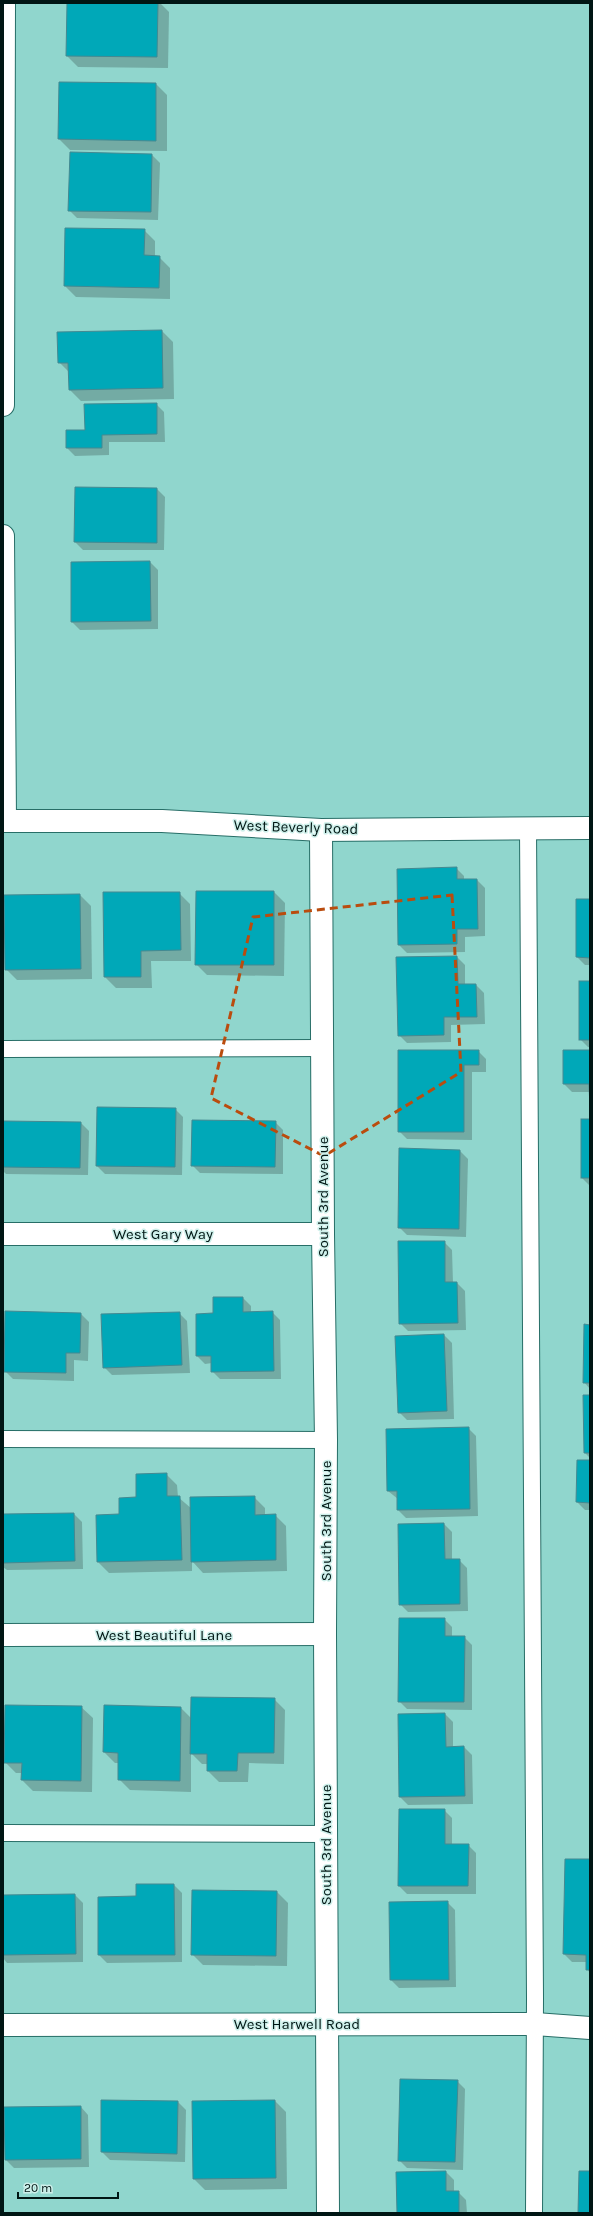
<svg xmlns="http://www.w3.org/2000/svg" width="593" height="2216" font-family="Karla,sans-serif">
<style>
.shadow{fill:#0003}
.building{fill:#00a8b8;stroke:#448991}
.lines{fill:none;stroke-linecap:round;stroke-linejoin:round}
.service-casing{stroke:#276e67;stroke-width:18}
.minor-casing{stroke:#276e67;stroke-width:24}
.service{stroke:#fff;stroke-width:16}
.minor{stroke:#fff;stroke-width:22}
.marked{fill:none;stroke:#ba4c0e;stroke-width:3;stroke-dasharray:8 5;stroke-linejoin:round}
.labels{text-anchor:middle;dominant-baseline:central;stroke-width:3;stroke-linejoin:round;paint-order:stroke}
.street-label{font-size:15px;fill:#001614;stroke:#cdefea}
</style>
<rect width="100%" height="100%" fill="#90d6cd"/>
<!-- shadow -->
<g class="shadow">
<path d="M68 3H160L169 12 168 68 78 67 67 56Z"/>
<path d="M60 83 156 84 167 95V151L70 150 59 139Z"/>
<path d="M152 155 160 163 158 220 77 218 69 210Z"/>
<path d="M144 230 155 241V257H159L170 268V299L76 297 65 286Z"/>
<path d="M162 331 173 342 174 399 81 401 70 390V373L59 362Z"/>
<path d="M156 404 164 412 165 442H109V455L75 456 67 448Z"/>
<path d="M157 489 165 497 164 550H83L75 542Z"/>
<path d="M150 562 158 570V629L80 630 72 622Z"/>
<path d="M456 868 464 876V880H477L485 888V936L465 937V952L407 953 399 945Z"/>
<path d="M274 892 285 903 284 976 207 975 196 964Z"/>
<path d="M179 893 190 904 191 961H151L152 988H116L105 977Z"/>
<path d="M80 895 91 906 92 979 17 980 6 969 5 896Z"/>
<path d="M590 900V965H585L577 957Z"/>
<path d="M457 957 465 965V985H476L484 993 485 1024 451 1025V1042L407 1043 399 1035Z"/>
<path d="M590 982V1047H588L580 1039Z"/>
<path d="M399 1051H478L486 1059V1072H472V1140L407 1139 399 1131Z"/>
<path d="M590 1051V1092H572L564 1084Z"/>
<path d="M175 1109 183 1117 182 1175 105 1174 97 1166Z"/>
<path d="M582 1120H590V1186L582 1178Z"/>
<path d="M3 1122 81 1123 89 1131 88 1175 6 1174 3 1171Z"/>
<path d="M275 1122 283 1130V1174L200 1173 192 1165Z"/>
<path d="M460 1151 468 1159 466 1237 407 1235 399 1227Z"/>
<path d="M444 1242 452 1250 453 1283H457L465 1291 466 1330 408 1331 400 1323Z"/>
<path d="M243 1298 251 1306V1313L272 1312 280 1320 281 1379H220L212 1371V1363L205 1364 197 1356Z"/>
<path d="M179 1313 187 1321 190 1373 112 1375 104 1367Z"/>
<path d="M81 1314 89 1322 88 1361 74 1360V1381L13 1379 5 1371Z"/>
<path d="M590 1326V1389L584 1382Z"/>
<path d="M444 1335 452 1343 454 1419 407 1420 399 1412Z"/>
<path d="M590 1396V1458L585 1453Z"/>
<path d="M468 1428 476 1436 478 1516 406 1518 398 1510V1499L388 1491Z"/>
<path d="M590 1461V1510H585L577 1502Z"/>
<path d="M166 1474 177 1485 178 1497 192 1509 254 1497 265 1508V1516L275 1515 286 1526 287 1571 203 1573 192 1561V1571L109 1573 98 1562 120 1515Z"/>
<path d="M74 1514 82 1522 83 1569 7 1570 3 1567V1515Z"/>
<path d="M444 1524 452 1532V1560H459L467 1568 468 1611 408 1612 400 1604Z"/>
<path d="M444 1619 452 1627V1637H464L472 1645V1710L407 1709 399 1701Z"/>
<path d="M274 1699 285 1710 284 1764 249 1763 248 1782H219L208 1771V1764H202L191 1753V1792L130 1790 119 1779V1763H115L104 1752 181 1708 192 1719Z"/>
<path d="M81 1707 93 1718 92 1792 33 1791 22 1780V1773H16L5 1762Z"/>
<path d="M445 1714 453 1722V1747H464L472 1755 473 1804 408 1805 400 1797Z"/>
<path d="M400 1810H444L452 1818V1845H468L476 1853V1894H407L399 1886Z"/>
<path d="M590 1860V1973L587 1969V1962H572L564 1954Z"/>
<path d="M174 1885 182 1893V1962L107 1963 99 1955 137 1897Z"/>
<path d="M277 1892 288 1903 287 1966 203 1965 192 1954Z"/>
<path d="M75 1895 83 1903V1962L7 1963 3 1958V1896Z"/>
<path d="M447 1902 455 1910 456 1987 399 1988 391 1980Z"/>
<path d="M457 2081 465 2089 463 2170 407 2168 399 2160Z"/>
<path d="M275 2101 286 2112 287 2189 205 2190 194 2179Z"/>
<path d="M178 2102 186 2110 185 2162 110 2160 102 2152Z"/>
<path d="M81 2107 88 2115 89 2167 14 2168 6 2160Z"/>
<path d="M446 2172 454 2180V2192H458L466 2200 467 2213H398Z"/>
</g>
<!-- building -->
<g class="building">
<path d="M67 3H158L157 57 66 56Z"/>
<path d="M59 82 156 83V141L58 139Z"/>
<path d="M70 152 152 154 151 212 68 211Z"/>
<path d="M65 228 145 229 144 255 160 256 159 288 64 286Z"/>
<path d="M162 330 163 388 69 390 68 363H58L57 332Z"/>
<path d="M157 403V434L102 435V448H66V430H85L84 404Z"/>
<path d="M75 487 157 488V543L74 542Z"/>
<path d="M150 561 151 621 71 622V562Z"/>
<path d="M457 867V879H477L478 929H457V944L398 945 397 869Z"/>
<path d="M196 891H274V965H195Z"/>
<path d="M103 892H180L181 950 141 951V977H104Z"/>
<path d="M80 894 81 969 5 970 4 895Z"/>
<path d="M576 899H590V958L576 957Z"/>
<path d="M457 956 458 984H476L477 1017H444V1035L398 1036 396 957Z"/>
<rect x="579" y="981" width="11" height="59"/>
<path d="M398 1050H479V1065H464V1132H398Z"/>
<path d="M563 1050H590V1109L589 1084H563Z"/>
<path d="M97 1107 176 1108 175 1167 96 1166Z"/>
<rect x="581" y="1119" width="9" height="59"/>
<path d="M192 1120 276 1121 275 1167 191 1166Z"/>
<path d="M3 1121 81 1122 80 1168 3 1167Z"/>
<path d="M399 1148 460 1150 459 1229 398 1228Z"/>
<path d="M398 1241H445V1282H457L458 1323 399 1324Z"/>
<path d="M213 1297H243V1312L273 1311 274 1371 211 1372V1356H196V1314L213 1313Z"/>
<path d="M5 1311 81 1313 80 1353H66V1373L4 1372Z"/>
<path d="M180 1312 182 1365 103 1368 101 1314Z"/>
<path d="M584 1324 590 1325V1383H583Z"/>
<path d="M444 1334 447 1411 398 1413 395 1336Z"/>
<path d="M583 1395H590V1453H584Z"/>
<path d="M469 1427 470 1509 397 1510V1491H387L386 1429Z"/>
<path d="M577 1460H590V1503L576 1502Z"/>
<path d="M167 1473V1496H180L182 1560 97 1562 96 1515 119 1514V1498L136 1497V1474Z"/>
<path d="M255 1496V1515L276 1514V1560L191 1562 190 1497Z"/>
<path d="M74 1513 75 1561 3 1563V1514Z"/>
<path d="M444 1523 445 1559H460V1604L399 1605 398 1524Z"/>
<path d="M399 1618H445V1636H465L464 1702H398Z"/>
<path d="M191 1697 275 1698 274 1753H238L237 1771H207V1754H190Z"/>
<path d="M5 1705 82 1706 81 1781 21 1780 22 1763H4Z"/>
<path d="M104 1705 181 1707 180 1781 118 1780V1753L103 1752Z"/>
<path d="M445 1713 446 1747 464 1746 465 1796 399 1797 398 1714Z"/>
<path d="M399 1809H445V1844H469L468 1886H398Z"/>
<path d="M565 1859H590V1970H586V1955L563 1954Z"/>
<path d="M136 1884H174L175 1955H98V1897L136 1896Z"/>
<path d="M192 1890 277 1891 276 1956 191 1955Z"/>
<path d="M75 1894 76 1954 3 1955V1895Z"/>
<path d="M448 1901 449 1980H390L389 1902Z"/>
<path d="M400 2079 458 2080 455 2162 398 2161Z"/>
<path d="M101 2100 178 2101 177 2154 101 2152Z"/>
<path d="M275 2100 276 2178 193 2179 192 2101Z"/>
<path d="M81 2106V2159L5 2160 4 2107Z"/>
<path d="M446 2171V2191H459V2213H397L396 2172Z"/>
<path d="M579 2171H590V2213H578Z"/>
</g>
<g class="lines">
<defs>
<g id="service">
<path d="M528 828 535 1998 534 2213"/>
<path d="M3 1049 322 1048"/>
<path d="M3 1439 326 1440"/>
<path d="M3 1833 326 1834"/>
</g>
<g id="minor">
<path d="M3 405 4 3"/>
<path d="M3 536 5 821"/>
<path d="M3 821H162L321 830 590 828"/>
<path d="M321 830 323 1234 326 1440 325 1634 328 2213"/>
<path d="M3 1234H323"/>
<path d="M3 1635 325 1634"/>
<path d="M3 2025 535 2024 590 2028"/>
</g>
</defs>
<!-- service casing -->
<use href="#service" class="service-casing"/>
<!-- minor casing -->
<use href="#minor" class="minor-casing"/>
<!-- service -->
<use href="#service" class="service"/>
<!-- minor -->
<use href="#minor" class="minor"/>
</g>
<!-- marked area -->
<path class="marked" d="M452 895 461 1072 324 1156 211 1098 253 917Z"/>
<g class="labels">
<!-- street labels -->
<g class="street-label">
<text transform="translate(296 827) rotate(2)">West Beverly Road</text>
<text transform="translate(323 1197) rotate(-90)">South 3rd Avenue</text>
<text x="163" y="1234">West Gary Way</text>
<text transform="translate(326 1521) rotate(-90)">South 3rd Avenue</text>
<text x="164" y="1635">West Beautiful Lane</text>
<text transform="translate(326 1845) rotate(-90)">South 3rd Avenue</text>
<text x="297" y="2024">West Harwell Road</text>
</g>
</g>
<!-- border -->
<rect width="593" height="2216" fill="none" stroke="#001614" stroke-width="8"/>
<!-- scale -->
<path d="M18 2192v6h100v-6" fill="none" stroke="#001614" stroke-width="2"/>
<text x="24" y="2192" font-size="12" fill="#001614" stroke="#cdefea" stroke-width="3" paint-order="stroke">20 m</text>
</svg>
